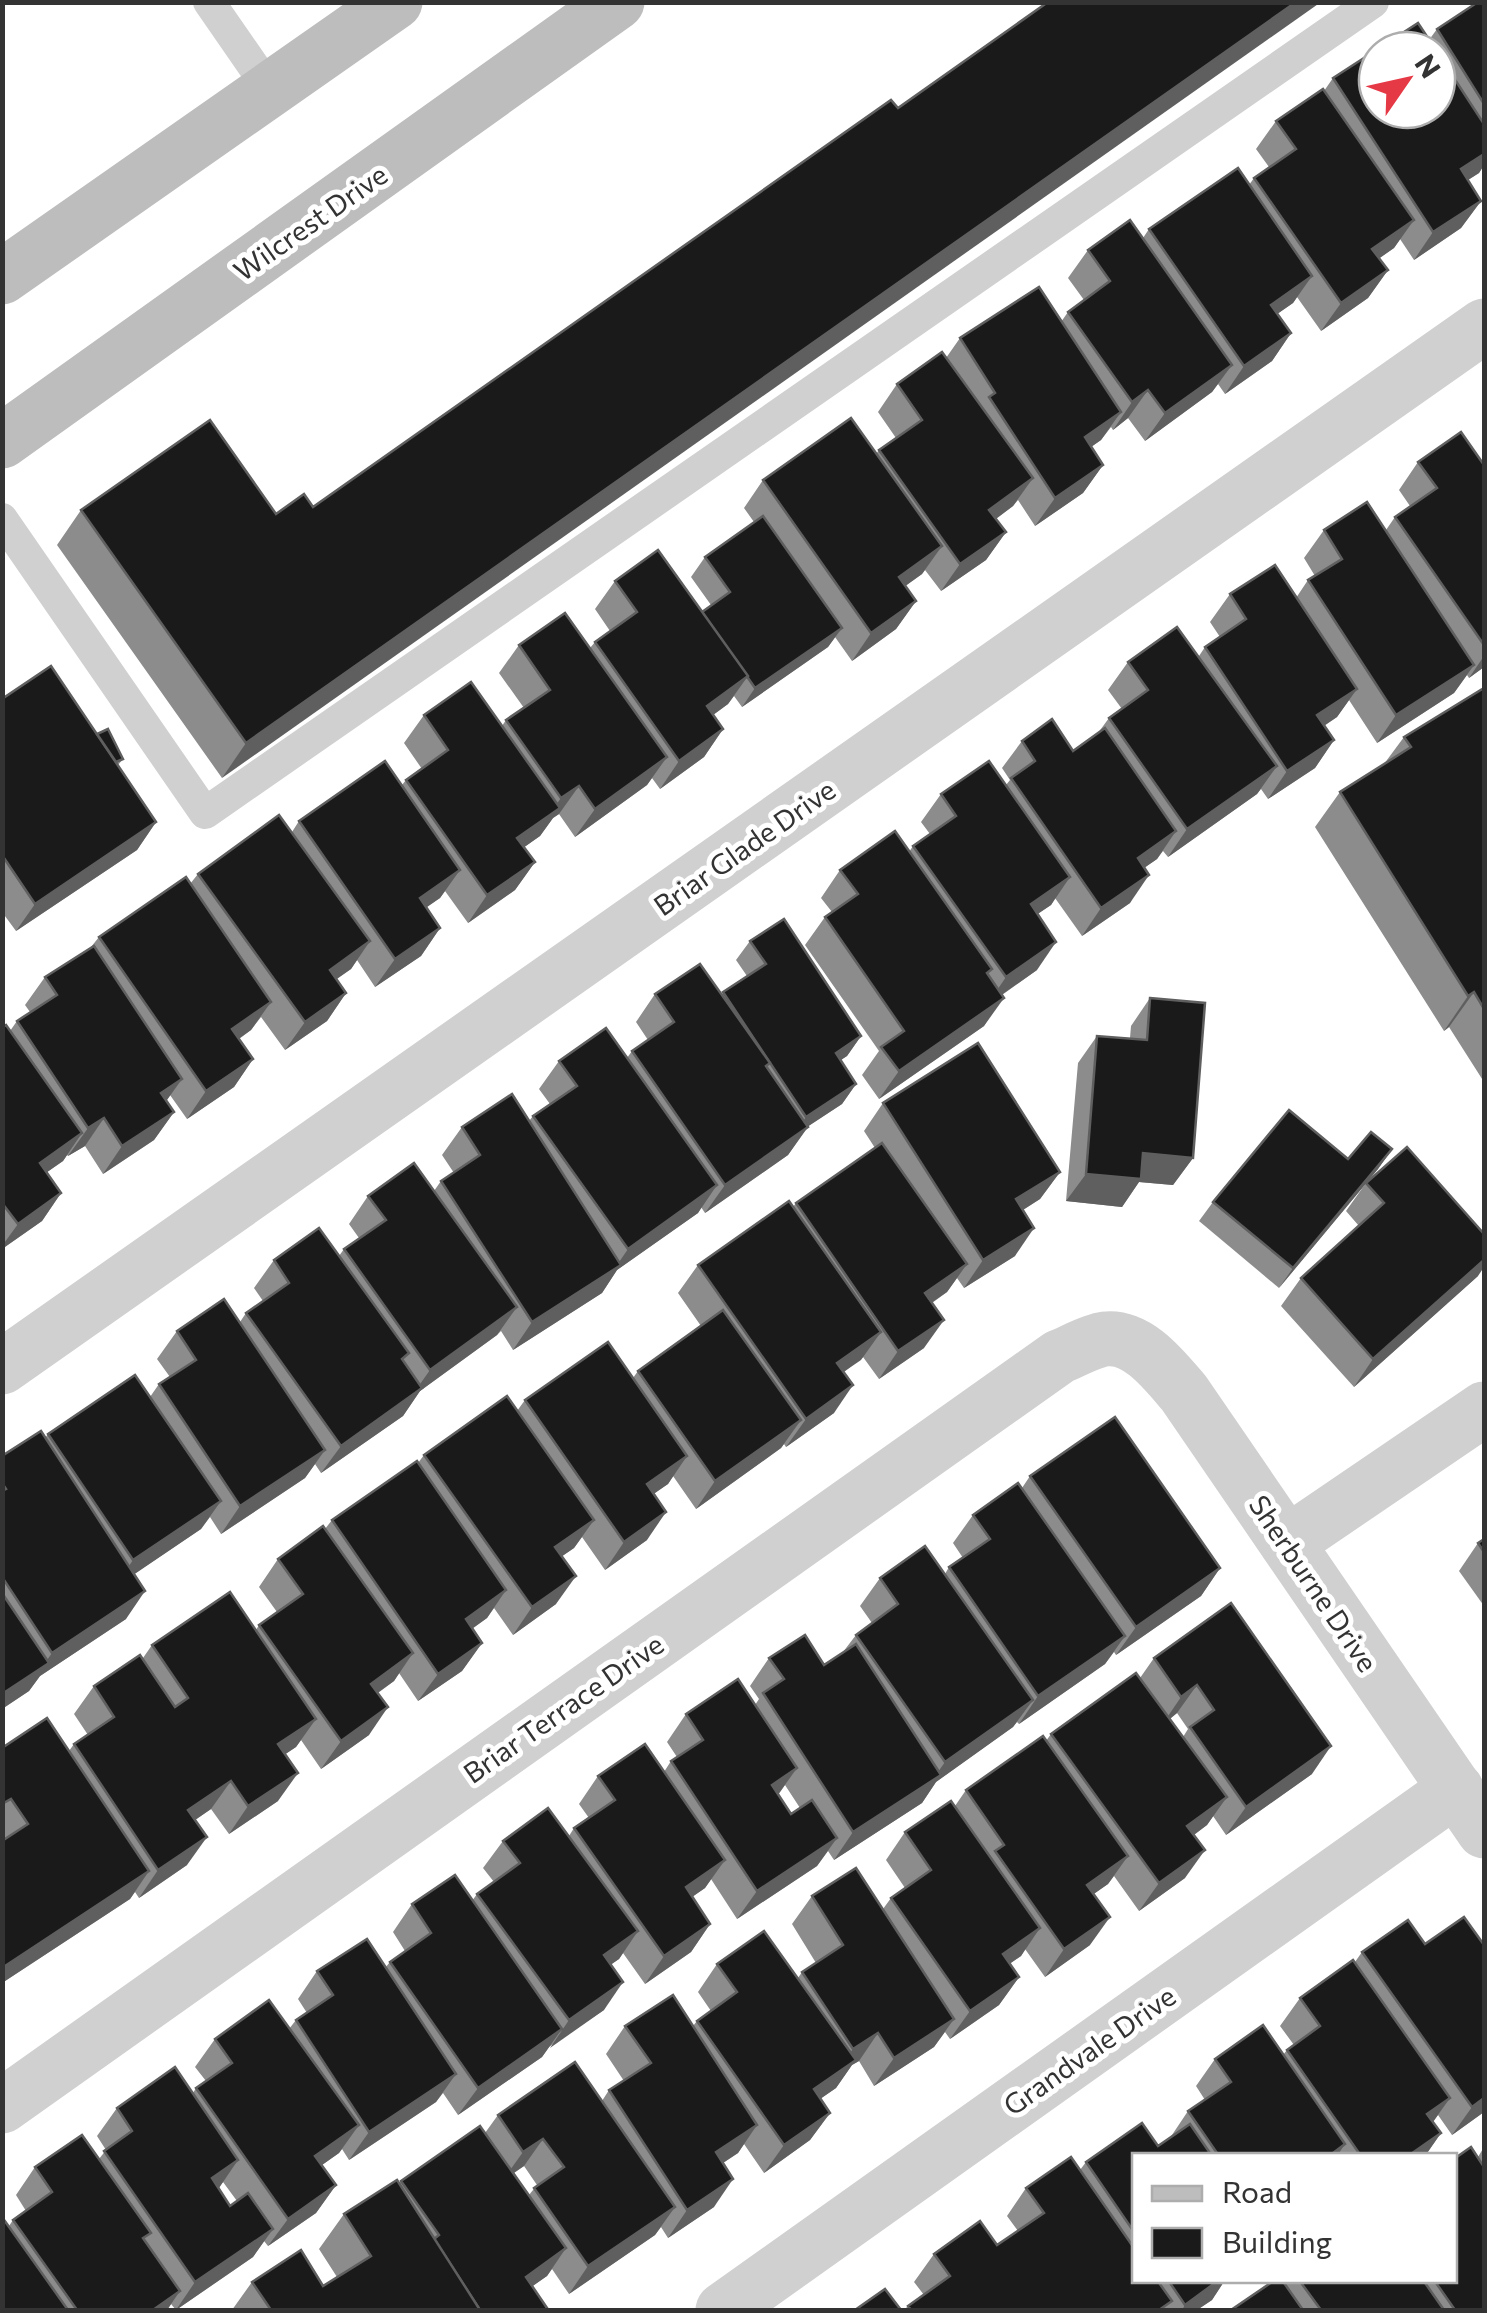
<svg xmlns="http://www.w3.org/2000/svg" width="1487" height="2313" font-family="Commissioner,sans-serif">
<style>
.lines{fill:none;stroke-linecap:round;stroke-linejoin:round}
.lane{stroke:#d0d0d0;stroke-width:32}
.street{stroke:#d0d0d0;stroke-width:55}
.secondary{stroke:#bdbdbd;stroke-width:55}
.wall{fill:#8c8c8c;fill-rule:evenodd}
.shaded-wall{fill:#5f5f5f}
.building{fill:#1a1a1a;stroke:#5f5f5f;stroke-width:2.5}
.labels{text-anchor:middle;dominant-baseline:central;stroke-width:10;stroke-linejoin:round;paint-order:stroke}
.street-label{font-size:28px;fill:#333;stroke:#fff}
</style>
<rect width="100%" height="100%" fill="#fff"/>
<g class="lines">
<!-- lane -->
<g class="lane">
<path d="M209 2 270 90"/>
<path d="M2 519 205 813 1373 2"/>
</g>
<!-- street -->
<g class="street">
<path d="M2 1367 1484 326"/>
<path d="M1287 1543 1484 1409"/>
<path d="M2 2106 1059 1357C1072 1352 1090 1341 1105 1339 1138 1335 1165 1371 1184 1393L1484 1831"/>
<path d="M723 2310 1456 1789"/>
</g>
<!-- secondary -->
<g class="secondary">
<path d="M2 277 395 2"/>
<path d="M2 441 617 2"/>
</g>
</g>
<!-- wall -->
<g class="wall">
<path d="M1478 2H1484V165L1479 173 1468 180 1481 201 1461 228 1414 260 1400 239 1394 248 1379 258 1388 270 1368 298 1321 331 1297 297 1293 303 1277 314 1291 333 1272 361 1225 394 1218 384 1212 392 1145 441 1128 418 1113 430 1111 427 1101 440 1091 447 1103 465 1083 493 1035 526 1018 500 1013 506 996 519 1006 532 986 560 941 591 925 570 922 574 905 586 916 601 896 629 852 661 835 637 828 647 742 707 734 696 728 704 713 715 723 729 704 757 660 789 652 778 647 785 575 837 559 814 553 818 540 836 524 847 535 862 515 890 468 923 445 891 440 898 426 907 440 928 421 956 375 987 357 960 351 969 336 979 346 993 327 1021 285 1050 261 1017 251 1030 239 1039 253 1059 234 1087 187 1119 170 1095 166 1101 174 1112 154 1140 103 1174 85 1146 68 1156 67 1155 63 1161 47 1172 61 1193 42 1221 2 1249V1028L6 1025 10 1031 17 1021 30 1012 25 1005 45 977 91 947 99 937 186 877 190 884 198 874 279 815 292 832 299 821 385 761 402 785 406 780 422 769 404 743 424 715 471 682 502 726 506 720 524 708 499 673 519 645 565 613 590 648 595 642 610 631 595 609 615 581 658 550 702 612 711 605 691 577 705 557 754 522 744 508 763 480 851 418 876 454 879 450 896 438 878 412 897 384 942 352 946 358 960 338 1039 287 1061 322 1068 312 1084 300 1068 278 1088 250 1130 220 1143 238 1149 229 1238 168 1249 185 1254 178 1269 167 1256 149 1276 121 1323 89 1324 91 1333 78 1418 23 1429 40 1437 29ZM1377 50H1437V110H1377Z"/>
<path d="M891 100 222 778 57 545 81 510 276 514 313 507Z"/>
<path d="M1484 458V667L1469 678 1467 675 1454 693 1377 743 1349 700 1337 717 1324 726 1334 740 1315 768 1268 799 1261 789 1257 794 1168 857 1163 851 1157 859 1144 868 1130 903 1082 936 1055 898 1051 905 1037 914V970L1002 995 984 1026 879 1099 862 1075 879 1051 805 945 825 917 832 912 821 898 840 870 909 852 913 846 930 834 921 822 941 794 1006 785 1010 780 1002 768 1022 741 1073 751 1098 733 1109 718 1122 709 1108 690 1128 662 1199 656 1205 647 1220 637 1210 622 1230 594 1296 598 1308 580 1315 576 1304 558 1324 530H1386L1395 517 1410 506 1399 490 1418 462H1482Z"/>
<path d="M1484 688V1082L1449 1027 1444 1031 1315 827 1340 792 1384 764 1404 737Z"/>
<path d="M2 699 97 734 123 759 118 765 156 822 137 850 16 931 2 912Z"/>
<path d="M750 941 861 1036 847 1056 840 1060 856 1084 842 1104 808 1126 788 1155 705 1213 701 1207 698 1213 617 1270 602 1293 513 1350 501 1331 497 1335 420 1391 403 1416 321 1473 315 1464 305 1478 221 1534 210 1517 201 1529 134 1574 126 1619 40 1676 29 1691 2 1709V1456L45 1438 48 1434 150 1397 159 1384 170 1377 157 1359 177 1331 240 1322 246 1313 263 1301 254 1288 274 1260 339 1256 344 1249 359 1238 349 1224 368 1196 434 1191 441 1181 454 1173 442 1155 462 1127 529 1121 533 1116 550 1104 539 1089 559 1061 627 1058 632 1051 648 1040 636 1022 655 994H722L747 976 736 960Z"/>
<path d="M1150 998 1193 1158 1173 1185 1139 1182 1122 1207 1066 1201 1078 1063 1097 1036 1130 1038 1131 1026Z"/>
<path d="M883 1103 1060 1172 1040 1199 1023 1210 1015 1256 964 1288 957 1278 947 1292 932 1303 924 1348 879 1379 863 1357 844 1372 834 1413 786 1447 784 1444 781 1448 696 1509 673 1476 668 1484 654 1493 647 1540 605 1570 582 1537 574 1548 562 1556 556 1604 513 1635 494 1608 487 1618 472 1629 482 1643 462 1671 418 1701 399 1673 394 1681 378 1693 369 1735 321 1769 301 1740 296 1747 285 1754 278 1801 229 1834 211 1809 195 1820 187 1865 139 1898 135 1892 130 1899 2 1983V1748L69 1751 74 1744 88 1735 74 1714 94 1686 143 1658 152 1645 256 1630 259 1625 277 1612 259 1587 278 1559 325 1529 332 1520 418 1463 424 1455 517 1411 525 1400 633 1378 638 1371 701 1326 678 1293 698 1265 793 1207 796 1203 875 1148 864 1131Z"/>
<path d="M1392 1149 1378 1169 1279 1288 1199 1221 1213 1202 1348 1159Z"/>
<path d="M1366 1183 1478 1276 1354 1387 1281 1306 1301 1278 1359 1226 1346 1211Z"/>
<path d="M1030 1476 1220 1568 1201 1596 1116 1655 1114 1652 1105 1664 1019 1724 1017 1722 1013 1727 936 1782 922 1803 834 1860 828 1851 817 1866 737 1919 711 1879 705 1888 692 1897 710 1924 691 1952 645 1984 623 1953 619 1959 611 1964 604 2010 549 2047 542 2057 458 2115 443 2093 436 2102 349 2160 342 2149 339 2153 322 2165 336 2185 316 2213 268 2246 264 2241 253 2257 176 2310 171 2304 167 2310H2L9 2226 13 2220 26 2211 16 2195 35 2167 99 2159 106 2150 97 2136 117 2108 193 2093 196 2088 206 2081 195 2067 215 2039 289 2029 296 2020 307 2013 298 1999 317 1971 385 1968 390 1962 405 1951 393 1932 412 1904 472 1901 477 1894 494 1882 483 1868 503 1841 569 1836 574 1828 589 1818 579 1804 598 1776 664 1772 671 1761 677 1757 667 1742 686 1714 755 1705 759 1699 750 1686 769 1658 824 1665 843 1652 856 1635 872 1623 860 1606 880 1578 945 1574 949 1567 963 1558 953 1543 973 1515 1022 1488ZM785 1785 800 1808 791 1814 778 1795ZM223 2182 237 2201 230 2206 218 2188Z"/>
<path d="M1484 1539V1606L1459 1571 1478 1543Z"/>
<path d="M1231 1603 1312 1774 1226 1835 1213 1816 1207 1825 1194 1835 1185 1878 1139 1911 1114 1876 1108 1884 1093 1894 1090 1945 1045 1977 1025 1949 1021 1956 1010 1963 1019 1977 999 2005 950 2039 945 2032 934 2047 874 2086 859 2061 852 2065 836 2088 820 2099 830 2113 810 2140 764 2173 744 2144 738 2153 723 2163 714 2207 668 2238 661 2227 655 2235 569 2294 552 2269 547 2276 532 2286 546 2310H232L252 2282 323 2286 337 2277 319 2249 344 2214 399 2184 401 2181 485 2133 498 2115 602 2101 609 2090 624 2081 606 2054 625 2026H693L697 2021 711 2011 698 1992 717 1964 798 1978 802 1972 816 1963 792 1924 812 1896 883 1909 891 1898 905 1888 886 1860 905 1832 955 1806 966 1790 1046 1741 1051 1734 1140 1678 1154 1658ZM1177 1713 1188 1729 1183 1737 1170 1719ZM524 2166 537 2185 529 2195 514 2173Z"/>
<path d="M1362 1952 1484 2112 1452 2135 1438 2115 1433 2122 1441 2133 1425 2156H1134V2280H1225L1212 2300 1197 2310H904L908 2306 924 2295 914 2282 934 2254 997 2245 1018 2231 1007 2216 1026 2188 1080 2170 1086 2162 1158 2146 1170 2138 1188 2111 1205 2100 1196 2086 1215 2059 1283 2055 1287 2050 1294 2045 1280 2026 1300 1998 1355 1962Z"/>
<path d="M1484 2147V2310H1231L1285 2284 1287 2280H1454L1478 2157Z"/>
</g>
<!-- shaded-wall -->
<g class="shaded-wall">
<path d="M1296 2H1321L222 778 246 743Z"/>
<path d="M1484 154V165L1479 173 1441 197 1461 169Z"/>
<path d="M1481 201 1461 228 1414 260 1433 232Z"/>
<path d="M1414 220 1394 248 1353 277 1372 249Z"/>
<path d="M1388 270 1368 298 1321 331 1341 303Z"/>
<path d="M1312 276 1293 303 1251 332 1271 305Z"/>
<path d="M1291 333 1272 361 1225 394 1244 366Z"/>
<path d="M1232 365 1212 392 1145 441 1165 413Z"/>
<path d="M1148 390 1128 418 1113 430 1132 402Z"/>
<path d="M1121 412 1101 440 1065 465 1085 437Z"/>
<path d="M1103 465 1083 493 1035 526 1055 498Z"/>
<path d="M1033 478 1013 506 970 538 989 510Z"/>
<path d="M1006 532 986 560 941 591 960 564Z"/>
<path d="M942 546 922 574 879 605 899 577Z"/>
<path d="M916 601 896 629 852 661 871 633Z"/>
<path d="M842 628 828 647 742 707 755 688Z"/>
<path d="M1484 656V667L1469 678Z"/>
<path d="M1474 665 1454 693 1377 743 1396 715Z"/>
<path d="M748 676 728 704 687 734 707 706Z"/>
<path d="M1357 689 1337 717 1298 743 1317 715Z"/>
<path d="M723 729 704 757 660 789 679 761Z"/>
<path d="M1334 740 1315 768 1268 799 1287 771Z"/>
<path d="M667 757 647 785 575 837 595 809Z"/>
<path d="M1277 766 1257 794 1168 857 1187 829Z"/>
<path d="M579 786 559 814 553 818 540 836 498 866 517 838 547 817 561 798Z"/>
<path d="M156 822 137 850 16 931 35 904Z"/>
<path d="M1176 831 1157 859 1118 886 1138 858Z"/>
<path d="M535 862 515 890 468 923 487 895Z"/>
<path d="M460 870 440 898 400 926 420 898Z"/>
<path d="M1149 875 1130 903 1082 936 1101 908Z"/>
<path d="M1070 877 1051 905 1011 932 1031 904Z"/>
<path d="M440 928 421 956 375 987 395 959Z"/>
<path d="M370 941 351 969 310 998 330 970Z"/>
<path d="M1056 942 1037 970 987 1005 1006 977Z"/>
<path d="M1474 992 1449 1027 1444 1031 1468 996Z"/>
<path d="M346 993 327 1021 285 1050 305 1022Z"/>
<path d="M1004 998 984 1026 879 1099 899 1071Z"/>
<path d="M271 1002 251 1030 213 1057 232 1029Z"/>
<path d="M861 1036 847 1056 822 1073 836 1053Z"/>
<path d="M253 1059 234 1087 187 1119 206 1091Z"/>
<path d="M182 1079 162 1107 161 1093Z"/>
<path d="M856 1084 842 1104 792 1137 806 1117Z"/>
<path d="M174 1112 154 1140 103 1174 122 1146Z"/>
<path d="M104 1118 85 1146 68 1156 88 1128Z"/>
<path d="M808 1127 788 1155 705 1213 725 1185Z"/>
<path d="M82 1133 63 1161 20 1191 40 1163Z"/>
<path d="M1392 1149 1378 1169 1279 1288 1293 1268Z"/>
<path d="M1143 1153 1193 1158 1173 1185 1139 1182 1122 1207 1066 1201 1086 1174Z"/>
<path d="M1060 1172 1040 1199 996 1227 1016 1199Z"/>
<path d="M717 1185 698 1213 617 1270 602 1293 513 1350 532 1322 613 1271 628 1249Z"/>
<path d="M61 1193 42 1221 2 1249V1246L18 1224Z"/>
<path d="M1034 1228 1015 1256 964 1288 983 1260Z"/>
<path d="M1484 1260V1267L1478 1276 1354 1387 1373 1359Z"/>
<path d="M967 1264 947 1292 905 1321 925 1293Z"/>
<path d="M517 1307 497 1335 420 1391 403 1416 321 1473 341 1446 413 1394 430 1370Z"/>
<path d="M944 1320 924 1348 879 1379 898 1351Z"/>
<path d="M881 1332 861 1360 817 1390 837 1363Z"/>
<path d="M853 1385 834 1413 786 1447 806 1419Z"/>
<path d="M801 1420 781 1448 696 1509 715 1481Z"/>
<path d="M325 1450 305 1478 221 1534 240 1506Z"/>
<path d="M687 1456 668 1484 628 1512 647 1484Z"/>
<path d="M221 1501 201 1529 114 1588 133 1560Z"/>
<path d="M666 1512 647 1540 605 1570 624 1542Z"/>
<path d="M594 1520 574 1548 535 1575 555 1547Z"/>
<path d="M1220 1568 1201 1596 1116 1655 1136 1627Z"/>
<path d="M576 1576 556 1604 513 1635 532 1607Z"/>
<path d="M506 1590 487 1618 446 1647 466 1619Z"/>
<path d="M145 1591 126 1619 40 1676 29 1691 2 1709V1694L42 1667 52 1653Z"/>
<path d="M1125 1636 1105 1664 1019 1724 1038 1696Z"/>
<path d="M482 1643 462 1671 418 1701 438 1674Z"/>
<path d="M413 1653 394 1681 352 1711 371 1684Z"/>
<path d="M1197 1685 1177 1713 1162 1725 1181 1697Z"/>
<path d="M1033 1700 1013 1727 936 1782 922 1803 834 1860 853 1832 931 1782 945 1762Z"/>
<path d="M388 1707 369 1735 321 1769 341 1741Z"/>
<path d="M316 1719 296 1747 259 1772 278 1744Z"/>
<path d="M1331 1746 1312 1774 1226 1835 1246 1807Z"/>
<path d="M797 1768 777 1796 772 1785Z"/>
<path d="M298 1773 278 1801 229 1834 248 1806Z"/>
<path d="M231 1781 211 1809 169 1838 188 1810Z"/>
<path d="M1227 1797 1207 1825 1168 1854 1187 1826Z"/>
<path d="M207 1837 187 1865 139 1898 158 1870Z"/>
<path d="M837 1838 817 1866 737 1919 757 1891Z"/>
<path d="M1205 1850 1185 1878 1139 1911 1159 1883Z"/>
<path d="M1128 1856 1108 1884 1067 1913 1087 1885Z"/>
<path d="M725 1860 705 1888 666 1915 686 1887Z"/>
<path d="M149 1871 130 1899 2 1983V1968Z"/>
<path d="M1110 1917 1090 1945 1045 1977 1064 1949Z"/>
<path d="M710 1924 691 1952 645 1984 664 1956Z"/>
<path d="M1040 1928 1021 1956 984 1982 1003 1954Z"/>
<path d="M638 1931 619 1959 585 1983 604 1955Z"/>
<path d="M1019 1977 999 2005 950 2039 970 2011Z"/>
<path d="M623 1982 604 2010 550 2048 569 2020Z"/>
<path d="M954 2019 934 2047 874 2086 894 2058Z"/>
<path d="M562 2029 542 2057 458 2115 478 2088Z"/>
<path d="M878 2033 859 2061 852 2065 836 2088 794 2117 814 2089 835 2074 853 2049Z"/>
<path d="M456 2074 436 2102 349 2160 369 2132Z"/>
<path d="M1450 2098 1430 2126 1427 2114Z"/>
<path d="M1484 2098V2112L1452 2135 1472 2107Z"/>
<path d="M830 2113 810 2140 764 2173 784 2145Z"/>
<path d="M359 2125 339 2153 295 2184 315 2156Z"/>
<path d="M757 2125 738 2153 697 2180 716 2152Z"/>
<path d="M1441 2133 1425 2156H1408Z"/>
<path d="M543 2139 524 2166 503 2180 523 2152Z"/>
<path d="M1345 2144 1337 2156H1329Z"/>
<path d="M238 2160 219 2188 212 2178Z"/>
<path d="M733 2179 714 2207 668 2238 687 2210Z"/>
<path d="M336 2185 316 2213 268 2246 288 2219Z"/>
<path d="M675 2207 655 2235 569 2294 588 2266Z"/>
<path d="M273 2229 253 2257 176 2310 195 2282Z"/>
<path d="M566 2248 547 2276 506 2305 526 2277Z"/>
<path d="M1219 2280H1225L1212 2300 1197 2310H1182L1185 2305Z"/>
<path d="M180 2291 167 2310H153Z"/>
</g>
<!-- building -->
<g class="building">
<path d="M1048 2H1296L246 743 81 510 210 420 276 514 304 494 313 507 891 100 898 108Z"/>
<path d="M1478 2H1484V104L1437 29Z"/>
<path d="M1418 23 1436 50H1377V110H1437V52L1484 124V154L1461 169 1481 201 1433 232 1333 78Z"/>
<path d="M1323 89 1414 220 1372 249 1388 270 1341 303 1254 178 1296 149 1276 121Z"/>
<path d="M1238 168 1312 276 1271 305 1291 333 1244 366 1149 229Z"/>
<path d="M1130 220 1232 365 1165 413 1148 390 1132 402 1068 312 1110 281 1088 250Z"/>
<path d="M1039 287 1121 412 1085 437 1103 465 1055 498 989 397 995 393 960 338Z"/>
<path d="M942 352 1033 478 989 510 1006 532 960 564 879 450 922 420 897 384Z"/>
<path d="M851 418 942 546 899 577 916 601 871 633 763 480Z"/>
<path d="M1461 432 1484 465V645L1395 517 1437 488 1418 462Z"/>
<path d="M1367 502 1474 665 1396 715 1308 580 1342 559 1324 530Z"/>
<path d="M763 516 842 628 755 688 702 612 730 592 705 557Z"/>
<path d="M658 550 748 676 707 706 723 729 679 761 595 642 637 612 615 581Z"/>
<path d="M1275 565 1357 689 1317 715 1334 740 1287 771 1205 647 1246 619 1230 594Z"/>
<path d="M565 613 667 757 595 809 579 786 561 798 506 720 550 690 519 645Z"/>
<path d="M1177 627 1277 766 1187 829 1109 718 1148 690 1128 662Z"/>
<path d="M51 666 156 822 35 904 2 855V699Z"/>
<path d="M471 682 560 808 517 838 535 862 487 895 406 780 448 750 424 715Z"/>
<path d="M1484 688V1009L1474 992 1468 996 1340 792 1411 747 1404 737Z"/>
<path d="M1052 719 1073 751 1105 728 1176 831 1138 858 1149 875 1101 908 1011 778 1035 761 1022 741Z"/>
<path d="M108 729 123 759 116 762 97 734Z"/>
<path d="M385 761 460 870 420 898 440 928 395 959 299 821Z"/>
<path d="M989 761 1070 877 1031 904 1056 942 1006 977 913 846 956 816 941 794Z"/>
<path d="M279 815 370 941 330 970 346 993 305 1022 198 874Z"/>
<path d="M895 831 992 969 987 973 1004 998 899 1071 881 1047 904 1031 825 917 858 894 840 870Z"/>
<path d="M186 877 271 1002 232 1029 253 1059 206 1091 99 937Z"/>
<path d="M784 919 861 1036 836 1053 856 1084 806 1117 723 992 766 964 750 941Z"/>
<path d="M94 946 182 1079 161 1093 174 1112 122 1146 104 1118 88 1128 17 1021 57 995 45 977Z"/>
<path d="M700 964 770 1063 766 1066 808 1127 725 1185 632 1051 674 1022 655 994Z"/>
<path d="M1150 998 1205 1003 1193 1158 1143 1153 1141 1179 1086 1174 1097 1036 1147 1040Z"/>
<path d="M6 1025 82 1133 40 1163 61 1193 18 1224 2 1203V1028Z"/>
<path d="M606 1028 717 1185 628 1249 533 1116 577 1086 559 1061Z"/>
<path d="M978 1043 1060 1172 1016 1199 1034 1228 983 1260 883 1103Z"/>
<path d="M512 1094 621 1265 532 1322 441 1181 480 1155 462 1127Z"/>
<path d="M1289 1110 1348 1159 1371 1132 1392 1149 1293 1268 1213 1202Z"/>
<path d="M882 1143 967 1264 925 1293 944 1320 898 1351 796 1203Z"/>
<path d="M1407 1147 1484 1234V1260L1373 1359 1301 1278 1384 1203 1366 1183Z"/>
<path d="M414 1163 517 1307 430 1370 344 1249 386 1220 368 1196Z"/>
<path d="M789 1201 881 1332 837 1363 853 1385 806 1419 698 1265Z"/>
<path d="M319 1228 409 1353 402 1359 422 1388 341 1446 246 1313 289 1283 274 1260Z"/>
<path d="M224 1299 325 1450 240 1506 159 1384 196 1360 177 1331Z"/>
<path d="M723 1310 801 1420 715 1481 638 1371Z"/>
<path d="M608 1342 687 1456 647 1484 666 1512 624 1542 525 1400Z"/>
<path d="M135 1375 221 1501 133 1560 48 1434Z"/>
<path d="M507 1396 594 1520 555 1547 576 1576 532 1607 424 1455Z"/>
<path d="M1115 1417 1220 1568 1136 1627 1030 1476Z"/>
<path d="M41 1431 145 1591 52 1653 2 1577V1491L6 1489 2 1483V1456Z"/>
<path d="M417 1461 506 1590 466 1619 482 1643 438 1674 332 1520Z"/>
<path d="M1018 1483 1125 1636 1038 1696 949 1567 990 1539 973 1515Z"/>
<path d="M323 1526 413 1653 371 1684 388 1707 341 1741 259 1625 303 1594 278 1559Z"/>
<path d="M1484 1539V1552L1478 1543Z"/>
<path d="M925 1546 1033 1700 945 1762 856 1635 898 1604 880 1578Z"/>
<path d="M230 1592 316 1719 278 1744 298 1773 248 1806 231 1781 188 1810 207 1837 158 1870 74 1744 114 1717 94 1686 140 1655 175 1707 188 1698 152 1645Z"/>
<path d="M2 1593 49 1663 2 1694Z"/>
<path d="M1231 1603 1331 1746 1246 1807 1190 1727 1214 1710 1197 1685 1181 1697 1154 1658Z"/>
<path d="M805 1635 824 1665 856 1644 941 1775 853 1832 763 1693 784 1679 769 1658Z"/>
<path d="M1136 1673 1227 1797 1187 1826 1205 1850 1159 1883 1051 1734Z"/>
<path d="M738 1679 797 1768 772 1785 791 1814 812 1800 837 1838 757 1891 671 1761 703 1740 686 1714Z"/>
<path d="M47 1718 149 1871 2 1968V1841L28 1824 11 1799 2 1804V1748Z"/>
<path d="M1043 1736 1128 1856 1087 1885 1110 1917 1064 1949 995 1851 1004 1845 966 1790Z"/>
<path d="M645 1744 725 1860 686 1887 710 1924 664 1956 574 1828 615 1800 598 1776Z"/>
<path d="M951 1801 1040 1928 1003 1954 1019 1977 970 2011 891 1898 931 1870 905 1832Z"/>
<path d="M548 1808 638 1931 604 1955 623 1982 569 2020 477 1894 520 1863 503 1841Z"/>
<path d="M856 1868 954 2019 894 2058 878 2033 853 2049 802 1972 843 1945 812 1896Z"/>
<path d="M455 1875 562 2029 478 2088 390 1962 431 1933 412 1904Z"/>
<path d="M1464 1917 1484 1945V2098L1472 2107 1362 1952 1408 1920 1425 1944Z"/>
<path d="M764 1931 856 2060 814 2089 830 2113 784 2145 697 2021 737 1992 717 1964Z"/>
<path d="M367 1939 456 2074 369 2132 296 2020 333 1995 317 1971Z"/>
<path d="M1353 1960 1450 2098 1427 2114 1441 2133 1408 2156H1361L1287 2050 1320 2026 1300 1998Z"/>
<path d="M673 1995 757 2125 716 2152 733 2179 687 2210 609 2090 651 2063 625 2026Z"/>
<path d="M269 2000 359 2125 315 2156 336 2185 288 2219 196 2088 232 2063 215 2039Z"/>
<path d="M1263 2025 1345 2144 1329 2156H1219L1188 2111 1231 2082 1215 2059Z"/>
<path d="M575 2062 675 2207 588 2266 534 2188 564 2167 543 2139 523 2152 498 2115Z"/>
<path d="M175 2067 238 2160 212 2178 230 2206 248 2193 273 2229 195 2282 104 2151 132 2131 117 2108Z"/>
<path d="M1142 2123 1158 2146 1190 2124 1212 2156H1134V2232L1086 2162Z"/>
<path d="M480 2126 566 2248 526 2277 547 2308 544 2310H480L434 2239 439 2235 401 2181Z"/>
<path d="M82 2135 151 2233 143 2238 180 2291 153 2310H77L13 2220 52 2192 35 2167Z"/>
<path d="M1471 2147 1484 2167V2310H1455L1434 2280H1454V2159Z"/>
<path d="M1071 2157 1134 2248V2280H1157L1172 2301 1159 2310H911L908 2306 950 2276 934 2254 980 2221 997 2245 1044 2213 1026 2188Z"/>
<path d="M397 2180 480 2310H271L252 2282 301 2250 323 2286 371 2256 344 2214Z"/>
<path d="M2 2217 68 2310H2Z"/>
<path d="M1168 2280H1219L1185 2305Z"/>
<path d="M1275 2280H1282L1303 2310H1231Z"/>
<path d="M1299 2280H1423L1444 2310H1321Z"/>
<path d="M885 2289 901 2310H855Z"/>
</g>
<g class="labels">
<!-- street labels -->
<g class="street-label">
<text transform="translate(310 222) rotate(-35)">Wilcrest Drive</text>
<text transform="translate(744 847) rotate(-35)">Briar Glade Drive</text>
<text transform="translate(1314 1583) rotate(56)">Sherburne Drive</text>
<text transform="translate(563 1708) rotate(-35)">Briar Terrace Drive</text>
<text transform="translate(1089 2050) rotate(-35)">Grandvale Drive</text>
</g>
</g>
<!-- border -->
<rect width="1487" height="2313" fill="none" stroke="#333333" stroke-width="10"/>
<!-- legend -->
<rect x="1132" y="2153" width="325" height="130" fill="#ffffff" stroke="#adadad" stroke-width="2.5"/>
<rect x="1152" y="2186" width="50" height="15" fill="#bdbdbd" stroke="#adadad" stroke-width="2.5"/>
<text x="1222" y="2203" font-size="30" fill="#333333">Road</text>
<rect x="1152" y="2228" width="50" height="30" fill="#1a1a1a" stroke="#adadad" stroke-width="2.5"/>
<text x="1222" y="2253" font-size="30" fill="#333333">Building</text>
<!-- north arrow -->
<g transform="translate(1407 80) rotate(56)"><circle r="48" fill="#ffffff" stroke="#adadad" stroke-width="2.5"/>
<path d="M0-8L18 38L0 25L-18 38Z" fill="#e63946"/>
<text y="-15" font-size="28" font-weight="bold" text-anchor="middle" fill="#333333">N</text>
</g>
</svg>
